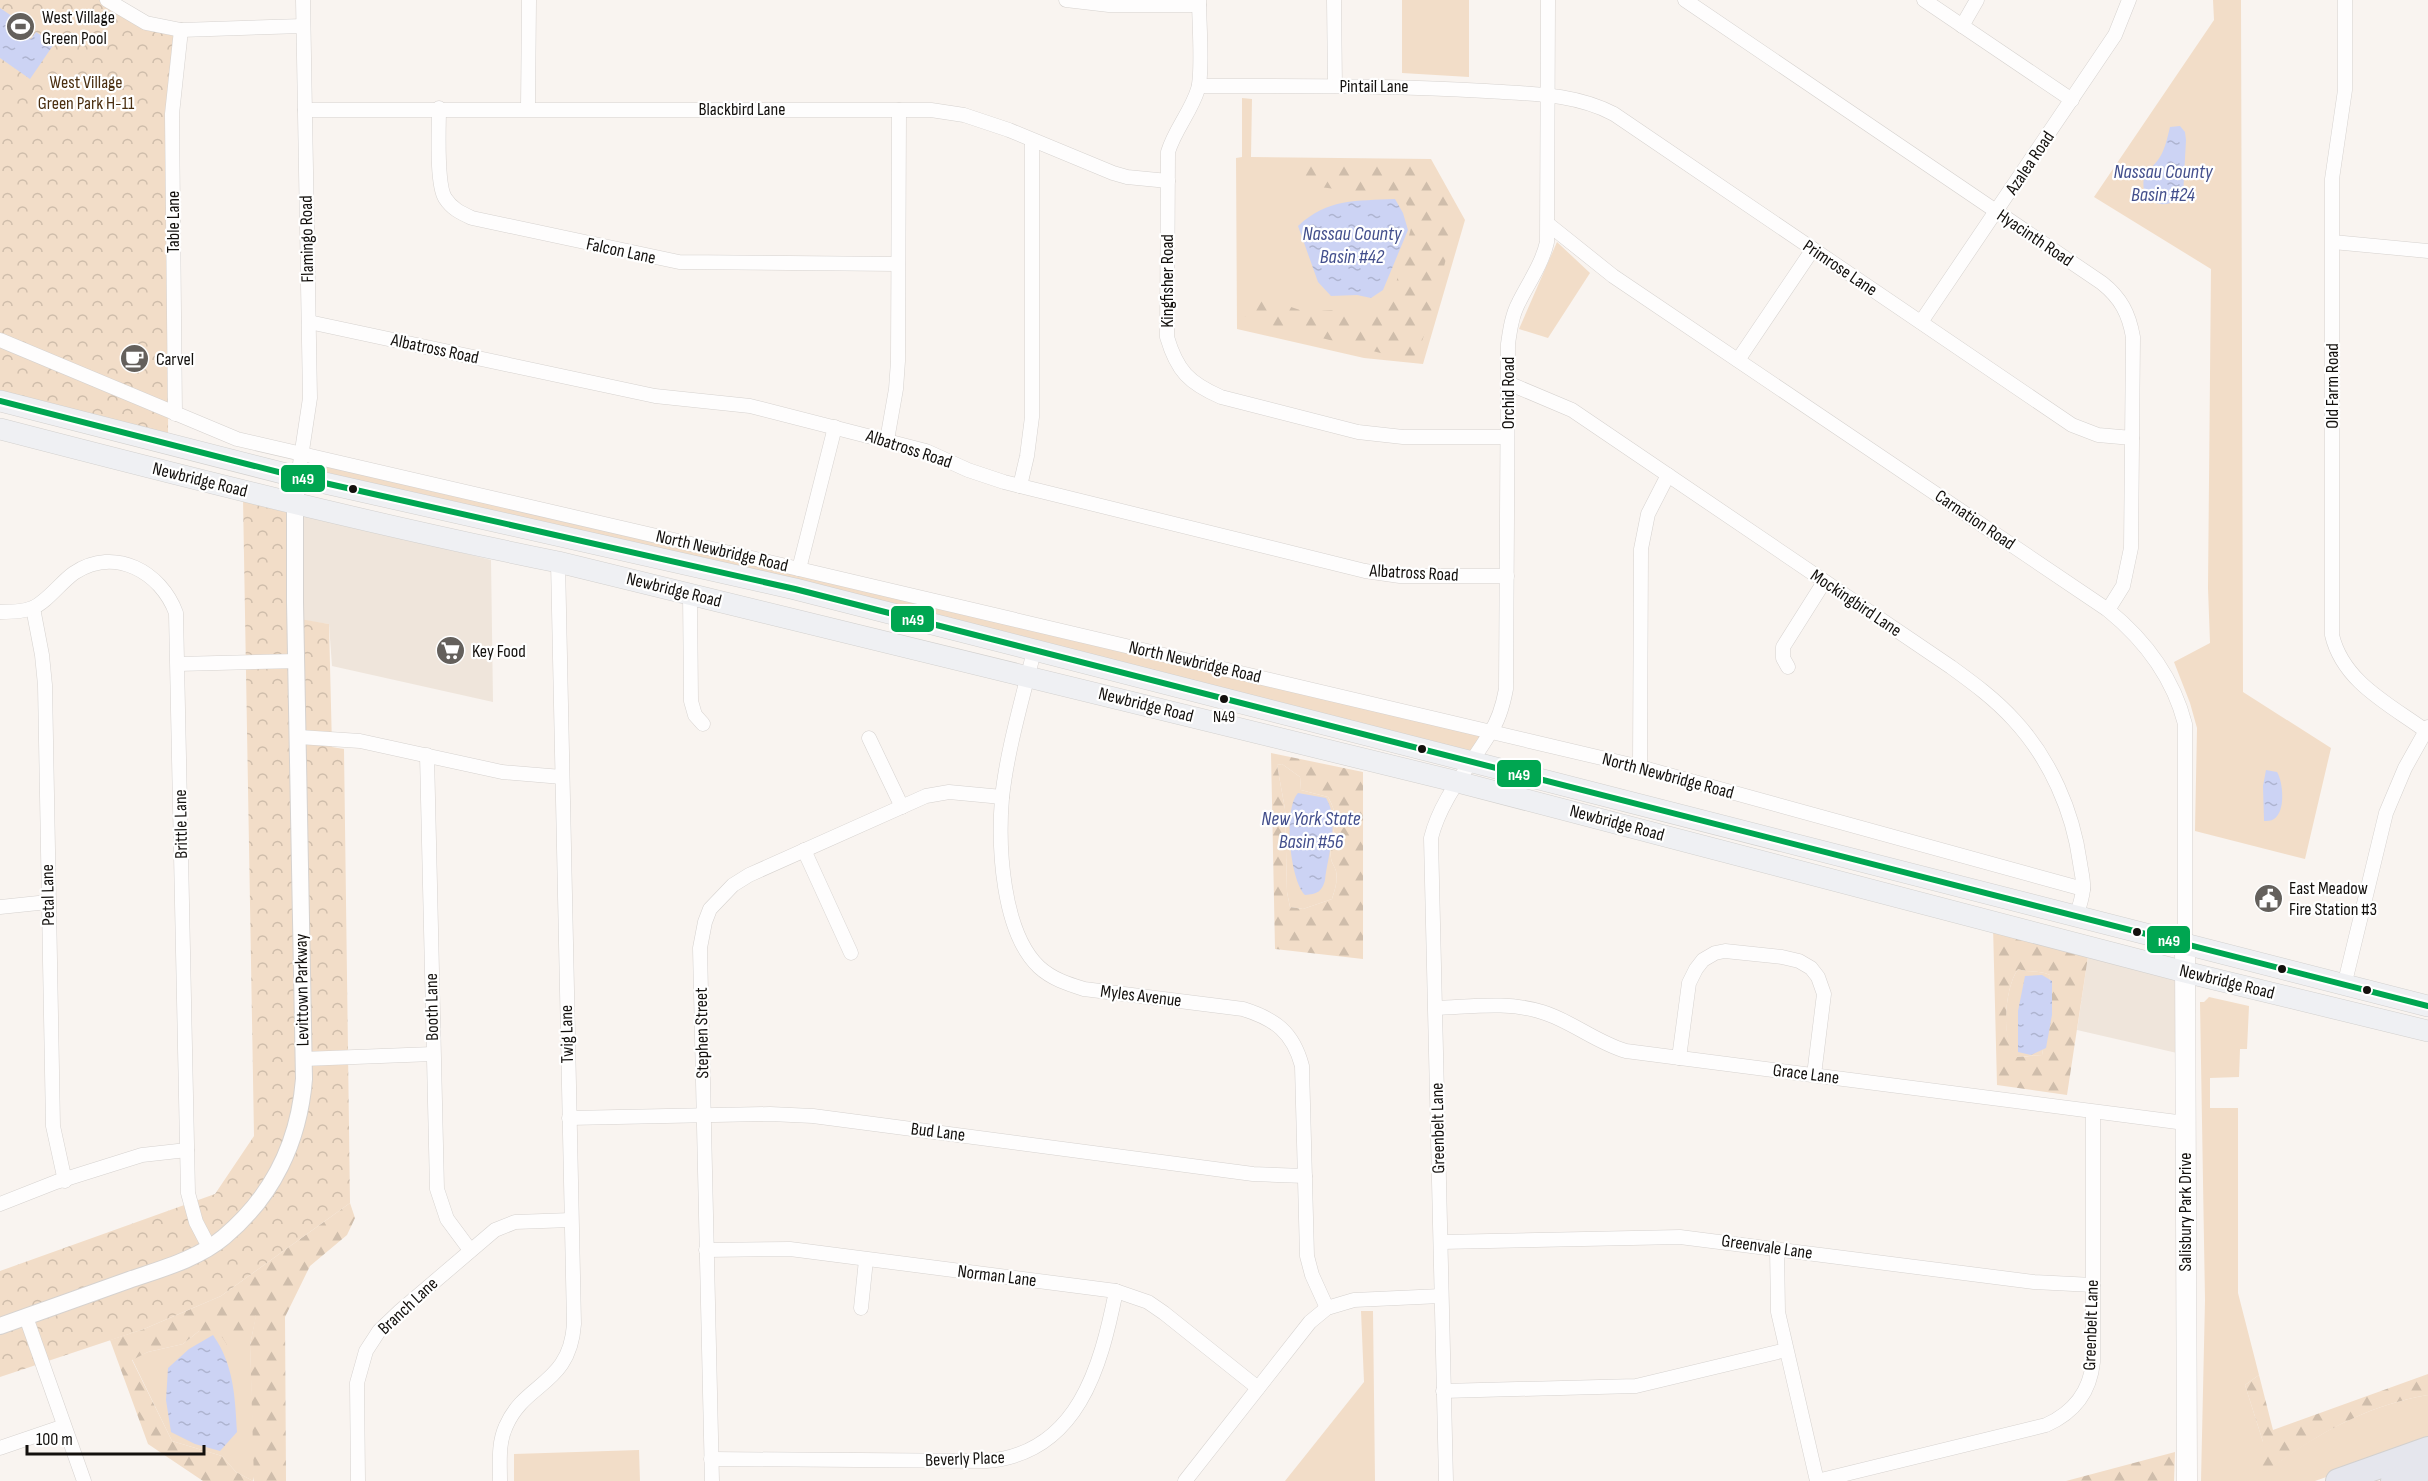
<svg xmlns="http://www.w3.org/2000/svg" width="2428" height="1481" font-family="'Sofia Sans Condensed',sans-serif">
<style>
.built{fill:#efe5db}
.green{fill:#f2ddc8}
.forest{fill:url(#forest-firs);fill-rule:evenodd}
.park{fill:url(#park-crowns)}
.water{fill:url(#water-ripples)}
.lines{fill:none;stroke-linecap:round;stroke-linejoin:round}
.minor-casing{stroke:#d6d2cf;stroke-width:15}
.tertiary-casing{stroke:#d6d2cf;stroke-width:18}
.secondary-casing{stroke:#d6d2cf;stroke-width:21}
.primary-casing{stroke:#d2d0ce;stroke-width:22}
.motorway-casing{stroke:#d2d0ce;stroke-width:26}
.minor{stroke:#fefdfd;stroke-width:14}
.tertiary{stroke:#fefdfd;stroke-width:16}
.secondary{stroke:#fefdfd;stroke-width:20}
.primary{stroke:#eff0f3;stroke-width:21}
.motorway{stroke:#e5e6ed;stroke-width:24}
.bus-1-casing{stroke:#fff;stroke-width:10}
.bus-1{stroke:#00a651;stroke-width:6}
.bus-dot{fill:#13100d;stroke:#fff;stroke-width:2}
.labels{text-anchor:middle;dominant-baseline:central;stroke-width:4.5;stroke-linejoin:round;paint-order:stroke}
.bus-label{font-size:16px;fill:#13100d;stroke:#fff}
.poi-label{font-size:18px;fill:#13100d;stroke:#fff;text-anchor:start}
.park-label{font-size:18px;fill:#4b2f10;stroke:#fff}
.street-label{font-size:18px;fill:#13100d;stroke:#fff}
.water-label{font-size:20px;font-style:italic;fill:#434f8c;stroke:#fff}
.line-badge{stroke:#fff;stroke-width:2}
.badge-label{font-size:16px;text-anchor:middle;font-weight:bold;fill:#fff}
</style>
<defs>
<pattern id="forest-firs" width="22" height="20" patternUnits="userSpaceOnUse" patternTransform="scale(1.5)"><rect width="22" height="20" fill="#f2ddc8"/><path d="M5 1l3.5 6h-7zM16 11l3.5 6h-7z" fill="#cfbdab"/></pattern>
<pattern id="park-crowns" width="20" height="18" patternUnits="userSpaceOnUse" patternTransform="scale(1.5)"><rect width="20" height="18" fill="#f2ddc8"/><path d="M2 6a3 3 0 1 1 6 0M12 15a3 3 0 1 1 6 0" fill="none" stroke="#cfbdab"/></pattern>
<pattern id="water-ripples" width="26" height="14" patternUnits="userSpaceOnUse" patternTransform="scale(1.5)"><rect width="26" height="14" fill="#ccd3f4"/><path d="M2 4q2-2 4 0t4 0M15 11q2-2 4 0t4 0" fill="none" stroke="#aeb4d0"/></pattern>
</defs>
<rect width="100%" height="100%" fill="#f9f4f0"/>
<!-- built -->
<g class="built">
<path d="M298 512 491 560 493 702 332 666 329 624 300 620Z"/>
<path d="M2089 950 2177 977V1053L2077 1030Z"/>
</g>
<!-- green -->
<g class="green">
<path d="M1402 0H1469V77L1402 73Z"/>
<path d="M2213 0H2241L2243 692 2331 748 2305 859 2195 831 2197 728 2190 703 2174 662 2210 643 2208 588 2211 269 2094 197 2214 20Z"/>
<path d="M1242 98 1252 99 1251 157 1431 159 1465 220 1423 364 1364 358 1237 329 1236 158 1242 157Z"/>
<path d="M1557 242 1590 273 1548 338 1519 329Z"/>
<path d="M306 457 1487 735 1470 757 302 475Z"/>
<path d="M1282 764 1300 777 1301 790 1328 797C1344 824 1327 835 1331 858 1331 862 1335 867 1336 871 1338 881 1335 889 1332 899L1303 909 1290 907 1287 892 1285 809 1277 765Z"/>
<path d="M2018 969C2030 973 2039 970 2050 975L2047 1027 2042 1055 2016 1057C2000 1040 2005 987 2018 969Z"/>
<path d="M2209 997 2249 1006 2247 1049H2240L2239 1077 2210 1078V1108H2238V1293L2259 1375 2245 1385 2263 1442 2266 1471C2315 1435 2367 1405 2428 1395V1441L2315 1481H2201L2205 1300 2200 1002H2204Z"/>
<path d="M1361 1311H1373L1375 1481H1285L1364 1382Z"/>
<path d="M257 1312 250 1345 255 1473 253 1481 236 1472 222 1456 172 1441 132 1359 148 1352 183 1344 199 1331H215L222 1336Z"/>
<path d="M639 1450 640 1481H514V1454Z"/>
</g>
<!-- forest -->
<g class="forest">
<path d="M1278 164 1423 165C1435 181 1449 196 1453 217 1456 232 1425 337 1417 355L1404 359 1251 320 1244 316 1245 304 1255 293 1272 296 1285 305 1306 312 1331 310 1351 313 1371 311 1388 301 1395 287 1413 221 1404 198 1297 184 1305 171Z"/>
<path d="M1271 753 1363 772V959L1275 949ZM1282 764 1300 777 1301 790 1328 797C1344 824 1327 835 1331 858 1331 862 1335 867 1336 871 1338 881 1335 889 1332 899L1303 909 1290 907 1287 892 1285 809 1277 765Z"/>
<path d="M1993 926 2089 950 2067 1095 1997 1085ZM2018 969C2030 973 2039 970 2050 975L2047 1027 2042 1055 2017 1057C2000 1040 2005 987 2018 969Z"/>
<path d="M350 1203 355 1218 347 1235 310 1266 285 1317 286 1481H254L250 1345 256 1315C249 1326 241 1341 227 1345 220 1331 214 1331 199 1331L183 1344 148 1352 132 1360 172 1441 222 1456 236 1472 253 1481H203L148 1444 110 1340 144 1329 221 1296Z"/>
<path d="M2428 1374V1395C2367 1405 2315 1435 2266 1472L2254 1462 2263 1442 2245 1385 2259 1375 2273 1430Z"/>
<path d="M2175 1452 2174 1481H2066Z"/>
</g>
<!-- park -->
<g class="park">
<path d="M0 0H103L177 33 170 116 168 433 0 391Z"/>
<path d="M243 498 290 510 300 619 329 624 332 747 344 749 350 1203 221 1296 144 1329 0 1377V1271L215 1194 254 1136Z"/>
</g>
<!-- water -->
<g class="water">
<path d="M0 8 31 29 27 36 31 39 36 32 54 44 30 79 0 58Z"/>
<path d="M2180 126 2185 132 2186 140 2183 196C2169 206 2160 207 2146 198 2137 167 2154 173 2163 151 2166 144 2168 135 2170 127Z"/>
<path d="M1395 199 1403 213 1408 230 1383 290 1371 298 1357 295 1331 296 1318 282 1298 226C1328 198 1356 201 1395 199Z"/>
<path d="M2266 770 2277 772C2283 782 2286 811 2274 819 2271 821 2267 821 2264 821L2263 786Z"/>
<path d="M1298 793 1326 798C1340 821 1328 855 1325 880 1322 892 1317 894 1305 895 1290 880 1283 809 1298 793Z"/>
<path d="M2042 975 2052 981V1015L2046 1048 2031 1055 2018 1052V1011L2025 976Z"/>
<path d="M213 1335C234 1365 235 1397 237 1432L220 1451 195 1444 171 1432 166 1400 168 1368 189 1349Z"/>
</g>
<g class="lines">
<defs>
<g id="minor">
<path d="M107 0 146 23 181 30 303 26"/>
<path d="M1066 0 1109 5H1199"/>
<path d="M1199 0C1199 21 1203 72 1198 89 1191 112 1175 129 1168 152L1167 337C1177 371 1189 383 1221 397L1358 432 1403 437H1507"/>
<path d="M1334 0 1335 86"/>
<path d="M1685 0 2102 283C2121 298 2129 314 2133 337L2131 548 2123 586 2108 610"/>
<path d="M1924 0 2072 100"/>
<path d="M2345 0V90L2332 179V635C2343 682 2389 704 2426 731"/>
<path d="M1962 26 1977 0"/>
<path d="M1199 86C1295 86 1390 85 1486 91 1530 94 1574 93 1614 114L2072 425 2098 435 2132 438"/>
<path d="M439 108C439 129 436 183 445 198 452 209 461 213 472 218L679 262 898 264"/>
<path d="M528 108 529 0"/>
<path d="M305 110H931L964 115 1009 130 1113 173 1127 177 1168 181"/>
<path d="M1548 224 1613 276 2108 610C2146 641 2173 677 2185 724V943"/>
<path d="M2333 242 2428 251"/>
<path d="M309 322 655 396 750 406 926 451 968 470 1004 482 1365 571 1400 576H1507"/>
<path d="M1921 322 2115 35 2129 0"/>
<path d="M0 340 237 439 799 569 1640 767 2083 889"/>
<path d="M1738 360 1813 249"/>
<path d="M1508 383 1572 410 1951 667C1973 683 1995 699 2014 720 2050 759 2073 811 2080 863 2081 871 2084 881 2083 890 2082 899 2079 908 2076 917"/>
<path d="M175 414 172 114 181 30"/>
<path d="M887 440 896 389 898 361 899 110"/>
<path d="M298 477 310 398 303 0"/>
<path d="M1020 486 1027 456 1032 417V141"/>
<path d="M799 569 835 427"/>
<path d="M690 593 691 701 695 715 703 724"/>
<path d="M33 608 42 655 45 685 53 1126 65 1181"/>
<path d="M0 612C10 612 23 612 32 608 46 603 61 582 74 573 115 546 161 572 176 613L188 1193 196 1222 209 1247"/>
<path d="M1034 651C1023 697 1007 750 1002 798 998 846 1002 932 1039 967 1052 979 1068 984 1084 989L1243 1009C1275 1019 1293 1032 1302 1066L1307 1256 1312 1275 1327 1308"/>
<path d="M178 664 297 661"/>
<path d="M1788 667 1783 658V647L1824 582"/>
<path d="M299 737 360 741 502 772 562 777"/>
<path d="M869 738 902 807"/>
<path d="M427 755 437 1189 447 1219 470 1250"/>
<path d="M1640 767 1641 549 1648 514 1668 475"/>
<path d="M804 850 851 953"/>
<path d="M0 907 48 902"/>
<path d="M2344 986 2386 813 2405 768 2428 727"/>
<path d="M1436 1008C1470 1007 1508 1001 1542 1012 1572 1021 1595 1042 1626 1051L2185 1123"/>
<path d="M1679 1058 1689 983 1696 969 1703 960 1715 953 1725 951 1782 957 1799 961 1811 968 1818 977 1824 994 1814 1075"/>
<path d="M303 1059 433 1054"/>
<path d="M569 1118 770 1114 813 1116 1253 1174 1305 1176"/>
<path d="M0 1204 56 1182 142 1155 187 1150"/>
<path d="M1441 1242 1680 1237 2034 1282 2093 1285"/>
<path d="M1777 1249 1778 1312 1817 1481"/>
<path d="M706 1250 790 1249 1116 1291 1148 1302 1164 1313 1258 1388"/>
<path d="M861 1308 866 1260"/>
<path d="M26 1317 84 1481"/>
<path d="M1443 1391 1636 1386 1786 1350"/>
<path d="M0 1448 64 1426"/>
<path d="M711 1459 986 1461C1078 1454 1101 1366 1116 1291"/>
<path d="M358 1481 357 1383 366 1351 379 1331 400 1311 495 1230 515 1222 571 1220"/>
<path d="M500 1481C500 1462 498 1443 506 1426 525 1382 570 1385 574 1324L558 562"/>
<path d="M712 1481 700 948 705 922 710 909 733 885 749 875 926 796 949 792 1002 797"/>
<path d="M1185 1481 1310 1322 1327 1308 1354 1300 1441 1296"/>
<path d="M1446 1481 1431 838C1441 798 1469 768 1490 733 1499 720 1503 705 1506 689L1508 344C1510 330 1512 315 1519 302 1529 282 1542 264 1547 242L1548 0"/>
<path d="M1817 1481 2046 1425C2073 1413 2090 1392 2093 1362V1112"/>
</g>
<path id="tertiary" d="M0 1326C43 1311 86 1295 129 1280 161 1269 198 1259 224 1237 273 1196 299 1141 304 1079L295 602V504L298 477"/>
<path id="secondary" d="M2185 943 2187 1481"/>
<g id="primary">
<path d="M0 401 298 477 795 589 2428 1006"/>
<path d="M0 429C185 477 370 524 558 562L1458 782 2185 972 2428 1031"/>
</g>
<g id="motorway">
<path d="M2338 1481 2428 1449"/>
<path d="M2393 1481 2428 1468"/>
</g>
</defs>
<!-- minor casing -->
<use href="#minor" class="minor-casing"/>
<!-- tertiary casing -->
<use href="#tertiary" class="tertiary-casing"/>
<!-- secondary casing -->
<use href="#secondary" class="secondary-casing"/>
<!-- primary casing -->
<use href="#primary" class="primary-casing"/>
<!-- motorway casing -->
<use href="#motorway" class="motorway-casing"/>
<!-- minor -->
<use href="#minor" class="minor"/>
<!-- tertiary -->
<use href="#tertiary" class="tertiary"/>
<!-- secondary -->
<use href="#secondary" class="secondary"/>
<!-- primary -->
<use href="#primary" class="primary"/>
<!-- motorway -->
<use href="#motorway" class="motorway"/>
<defs>
<path id="bus-1" d="M0 401 298 477 795 589 2428 1006"/>
</defs>
<!-- bus-1 casing -->
<use href="#bus-1" class="bus-1-casing"/>
<!-- bus-1 -->
<use href="#bus-1" class="bus-1"/>
</g>
<!-- icons -->
<defs>
<symbol id="stadium-disc" viewBox="-11 -11 22 22"><circle r="9.5" fill="#64605c" stroke="#fff"/><path d="M0-5a6.5 5 0 1 0 0 10a6.5 5 0 1 0 0-10ZM-3.5-1.8h7v3.6h-7Z" fill="#fff"/></symbol>
<symbol id="cafe-disc" viewBox="-11 -11 22 22"><circle r="9.5" fill="#64605c" stroke="#fff"/><path d="M-5.5-4.5H6V0H3Q3 3.5 0 3.5H-2.5Q-5.5 3.5-5.5 0ZM3-3.2v2h1.7v-2ZM-6 4.5H4V6H-6Z" fill="#fff"/></symbol>
<symbol id="supermarket-disc" viewBox="-11 -11 22 22"><circle r="9.5" fill="#64605c" stroke="#fff"/><path d="M-6-5.5h2.5l.6 2H6L4.5 2H-2.5L-4.4-4H-6ZM-1.5 3.2a1.3 1.3 0 1 0 .1 0ZM3 3.2a1.3 1.3 0 1 0 .1 0Z" fill="#fff"/></symbol>
<symbol id="civic-disc" viewBox="-11 -11 22 22"><circle r="9.5" fill="#64605c" stroke="#fff"/><path d="M-.6-6.5H3V-4.5H.6V-3L4-1V1h2V6H-6V1h2V-1L-.6-3ZM-1.2 2.5V6h2.4V2.5Z" fill="#fff"/></symbol>
</defs>
<g fill-rule="evenodd">
<use href="#stadium-disc" x="4" y="10" width="33" height="33"/>
<use href="#cafe-disc" x="118" y="342" width="33" height="33"/>
<use href="#supermarket-disc" x="434" y="634" width="33" height="33"/>
<use href="#civic-disc" x="2252" y="882" width="33" height="33"/>
</g>
<!-- markers -->
<g class="bus-dot">
<circle cx="353" cy="489" r="5"/>
<circle cx="1224" cy="699" r="5"/>
<circle cx="1422" cy="749" r="5"/>
<circle cx="2137" cy="932" r="5"/>
<circle cx="2282" cy="969" r="5"/>
<circle cx="2367" cy="990" r="5"/>
</g>
<g class="labels">
<!-- bus labels -->
<g class="bus-label">
<text x="1224" y="717">N49</text>
</g>
<!-- poi labels -->
<g class="poi-label">
<text x="42" y="17">West Village<tspan x="42" dy="21">Green Pool</tspan></text>
<text x="156" y="359">Carvel</text>
<text x="472" y="651">Key Food</text>
<text x="2289" y="888">East Meadow<tspan x="2289" dy="21">Fire Station #3</tspan></text>
</g>
<!-- park labels -->
<g class="park-label">
<text x="86" y="82">West Village<tspan x="86" dy="21">Green Park H-11</tspan></text>
</g>
<!-- street labels -->
<g class="street-label">
<text x="1374" y="86">Pintail Lane</text>
<text x="742" y="109">Blackbird Lane</text>
<text transform="translate(2030 163) rotate(-56)">Azalea Road</text>
<text transform="translate(173 222) rotate(-90)">Table Lane</text>
<text transform="translate(2035 238) rotate(34)">Hyacinth Road</text>
<text transform="translate(307 239) rotate(-91)">Flamingo Road</text>
<text transform="translate(621 251) rotate(12)">Falcon Lane</text>
<text transform="translate(1840 268) rotate(34)">Primrose Lane</text>
<text transform="translate(1167 281) rotate(-90)">Kingfisher Road</text>
<text transform="translate(435 349) rotate(12)">Albatross Road</text>
<text transform="translate(2332 386) rotate(-90)">Old Farm Road</text>
<text transform="translate(1508 393) rotate(-90)">Orchid Road</text>
<text transform="translate(909 449) rotate(18)">Albatross Road</text>
<text transform="translate(200 480) rotate(14)">Newbridge Road</text>
<text transform="translate(1975 520) rotate(34)">Carnation Road</text>
<text transform="translate(722 551) rotate(13)">North Newbridge Road</text>
<text transform="translate(1414 573) rotate(3)">Albatross Road</text>
<text transform="translate(674 590) rotate(14)">Newbridge Road</text>
<text transform="translate(1856 603) rotate(34)">Mockingbird Lane</text>
<text transform="translate(1195 662) rotate(13)">North Newbridge Road</text>
<text transform="translate(1146 705) rotate(14)">Newbridge Road</text>
<text transform="translate(1668 776) rotate(15)">North Newbridge Road</text>
<text transform="translate(1617 823) rotate(15)">Newbridge Road</text>
<text transform="translate(181 824) rotate(-91)">Brittle Lane</text>
<text transform="translate(48 895) rotate(-91)">Petal Lane</text>
<text transform="translate(2227 982) rotate(14)">Newbridge Road</text>
<text transform="translate(302 990) rotate(-91)">Levittown Parkway</text>
<text transform="translate(1141 996) rotate(7)">Myles Avenue</text>
<text transform="translate(432 1007) rotate(-91)">Booth Lane</text>
<text transform="translate(702 1033) rotate(-91)">Stephen Street</text>
<text transform="translate(567 1034) rotate(-91)">Twig Lane</text>
<text transform="translate(1806 1074) rotate(7)">Grace Lane</text>
<text transform="translate(1438 1128) rotate(-91)">Greenbelt Lane</text>
<text transform="translate(938 1132) rotate(7)">Bud Lane</text>
<text transform="translate(2185 1212) rotate(-90)">Salisbury Park Drive</text>
<text transform="translate(1767 1247) rotate(8)">Greenvale Lane</text>
<text transform="translate(997 1276) rotate(7)">Norman Lane</text>
<text transform="translate(408 1306) rotate(-43)">Branch Lane</text>
<text transform="translate(2091 1325) rotate(-88)">Greenbelt Lane</text>
<text transform="translate(965 1459) rotate(-2)">Beverly Place</text>
</g>
<!-- water labels -->
<g class="water-label">
<text x="2163" y="172">Nassau County<tspan x="2163" dy="23">Basin #24</tspan></text>
<text x="1352" y="234">Nassau County<tspan x="1352" dy="23">Basin #42</tspan></text>
<text x="1311" y="819">New York State<tspan x="1311" dy="23">Basin #56</tspan></text>
</g>
</g>
<g class="line-badge">
<rect x="280" y="464" width="46" height="29" rx="6" fill="#00a651"/>
<rect x="890" y="605" width="45" height="28" rx="6" fill="#00a651"/>
<rect x="1496" y="759" width="46" height="29" rx="6" fill="#00a651"/>
<rect x="2146" y="925" width="45" height="29" rx="6" fill="#00a651"/>
</g>
<g class="badge-label">
<text x="303" y="484">n49</text>
<text x="913" y="625">n49</text>
<text x="1519" y="780">n49</text>
<text x="2169" y="946">n49</text>
</g>
<!-- scale -->
<path d="M27 1445v9h177v-9" fill="none" stroke="#13100d" stroke-width="3"/>
<text x="36" y="1445" font-size="18" fill="#13100d" stroke="#ffffff" stroke-width="4.5" paint-order="stroke">100 m</text>
</svg>
